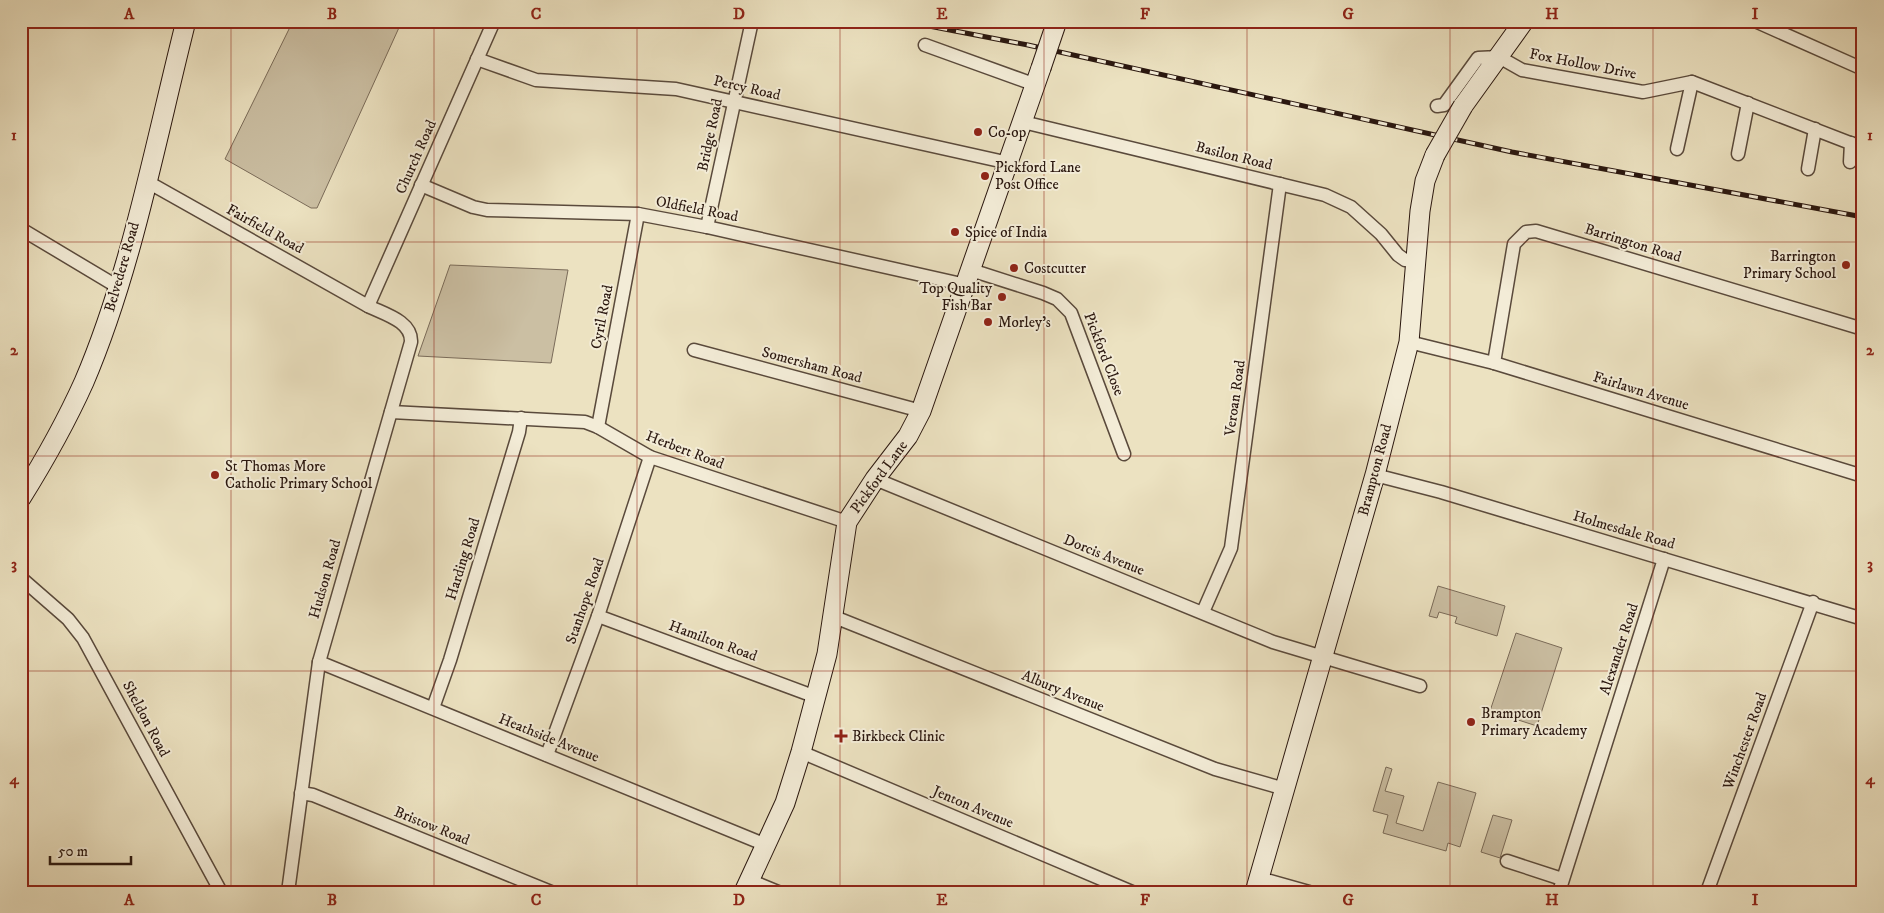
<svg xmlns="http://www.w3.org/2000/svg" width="1884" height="913" font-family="'IM FELL DW Pica',serif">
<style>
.green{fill:#cbbfa3;stroke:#7a6b59}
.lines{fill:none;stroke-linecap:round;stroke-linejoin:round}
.street-casing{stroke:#5a4a3c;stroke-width:15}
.secondary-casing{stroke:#2a170f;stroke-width:21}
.street{stroke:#f3ecd7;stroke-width:12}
.secondary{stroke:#f3ecd7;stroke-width:19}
.rail-casing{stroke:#2a170f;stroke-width:5}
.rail{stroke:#f3ecd7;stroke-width:3;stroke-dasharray:9;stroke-linecap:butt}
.secondary-bridge-casing{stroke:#2a170f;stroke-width:21;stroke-linecap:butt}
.secondary-bridge{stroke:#f3ecd7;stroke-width:19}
.grid{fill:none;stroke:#8f2418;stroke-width:1;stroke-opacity:0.55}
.poi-dot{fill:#8f2418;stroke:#f3ecd7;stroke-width:2}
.labels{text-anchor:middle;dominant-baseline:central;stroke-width:4;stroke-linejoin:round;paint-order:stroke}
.street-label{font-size:15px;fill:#2a170f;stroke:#f3ecd7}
.poi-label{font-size:15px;fill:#2a170f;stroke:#f3ecd7;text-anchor:start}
.neatline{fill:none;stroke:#8f2418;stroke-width:2}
.grid-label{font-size:16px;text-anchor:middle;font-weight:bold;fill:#8f2418}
</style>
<rect width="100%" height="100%" fill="#ece2c1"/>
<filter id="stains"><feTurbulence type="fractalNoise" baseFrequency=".004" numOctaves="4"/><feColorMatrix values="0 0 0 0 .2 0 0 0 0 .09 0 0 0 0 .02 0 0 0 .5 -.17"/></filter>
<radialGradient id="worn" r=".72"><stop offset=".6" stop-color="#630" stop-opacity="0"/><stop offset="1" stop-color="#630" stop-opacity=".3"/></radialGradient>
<!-- green -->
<g class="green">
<path d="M293 21H402L317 208H311L225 159Z"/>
<path d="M450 265 568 270 551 363 418 356Z"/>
<path d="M1438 586 1505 606 1497 636 1455 623 1457 617 1439 612 1437 618 1429 616Z"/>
<path d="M1516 633 1562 648 1537 726 1490 711Z"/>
<path d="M1386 767 1392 769 1385 791 1404 796 1396 823 1423 831 1438 782 1476 793 1460 847 1448 843 1446 851 1383 833 1388 815 1373 811Z"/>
<path d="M1493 815 1512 820 1500 858 1481 852Z"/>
</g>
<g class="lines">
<defs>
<g id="street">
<path d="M1755 21 1863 69"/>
<path d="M925 45 1036 85"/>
<path d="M477 59 536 80 676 89 1009 163"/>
<path d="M1437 106 1444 105 1478 58 1499 57 1522 70 1643 92 1692 82 1863 148"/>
<path d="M1023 122 1325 195 1351 207 1381 234 1398 255 1405 260 1416 261"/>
<path d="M1677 149 1692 82"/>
<path d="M1738 154 1748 103"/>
<path d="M1850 162 1851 143"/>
<path d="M1808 169 1815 129"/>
<path d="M146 181 368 306C384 314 412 321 411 342L319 662 288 892"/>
<path d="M421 185 473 207 487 210 638 214 707 227 966 285"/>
<path d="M707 227 752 21"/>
<path d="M21 229 118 287"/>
<path d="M971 270 1043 293 1057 299 1071 313 1124 454"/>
<path d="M368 306 494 21"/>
<path d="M1409 342 1494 363 1863 476"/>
<path d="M694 350 921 411"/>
<path d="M1494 363 1514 244 1526 232 1536 231 1863 329"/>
<path d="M391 412 585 422 598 427 650 457 847 522"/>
<path d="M598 427 638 214"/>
<path d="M1375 475 1441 492 1863 619"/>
<path d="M875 479 1273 642 1420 686"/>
<path d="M21 578 68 619 83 638 221 892"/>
<path d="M1203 612 1231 548 1280 184"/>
<path d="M598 616 816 697"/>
<path d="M832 616 1215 769 1285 789"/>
<path d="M319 662 766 845"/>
<path d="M433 708 450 660 519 432 521 418"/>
<path d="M801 752 1132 892"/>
<path d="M547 755 598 616 650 457"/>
<path d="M301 793 313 795 551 892"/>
<path d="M1507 861 1562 879"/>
<path d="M1259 878 1309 892"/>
<path d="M749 880 778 892"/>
<path d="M1559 892 1664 559"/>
<path d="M1707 892 1813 602"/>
<path d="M1862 892 1863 889"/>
</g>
<g id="secondary">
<path d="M1463 106 1524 21"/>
<path d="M21 498C44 461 66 422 84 382 132 270 156 139 186 21"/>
<path d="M744 892 785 803 801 752 827 654 847 522 875 479 908 436 921 411 1041 68"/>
<path d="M1255 892 1375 475 1409 342 1420 211 1425 181 1435 155"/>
</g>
</defs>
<!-- street casing -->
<use href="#street" class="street-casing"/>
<!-- secondary casing -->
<use href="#secondary" class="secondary-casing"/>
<!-- street -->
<use href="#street" class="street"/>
<!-- secondary -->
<use href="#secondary" class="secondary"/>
<defs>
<path id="rail" d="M903 21 1028 45 1512 152 1863 217"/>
</defs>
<!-- rail casing -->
<use href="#rail" class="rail-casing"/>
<!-- rail -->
<use href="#rail" class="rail"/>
<defs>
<g id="secondary-bridge">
<path d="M1041 68 1057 21"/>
<path d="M1435 155 1463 106"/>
</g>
</defs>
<!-- secondary-bridge casing -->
<use href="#secondary-bridge" class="secondary-bridge-casing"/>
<!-- secondary-bridge -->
<use href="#secondary-bridge" class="secondary-bridge"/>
</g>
<!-- grid -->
<path class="grid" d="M231 21V892M434 21V892M637 21V892M840 21V892M1044 21V892M1247 21V892M1450 21V892M1653 21V892M21 242H1863M21 456H1863M21 671H1863"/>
<!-- markers -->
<g class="poi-dot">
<circle cx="978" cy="132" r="5"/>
<circle cx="985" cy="176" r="5"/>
<circle cx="955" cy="232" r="5"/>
<circle cx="1846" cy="265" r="5"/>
<circle cx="1014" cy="268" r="5"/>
<circle cx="1002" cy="297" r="5"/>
<circle cx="988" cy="322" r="5"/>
<circle cx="215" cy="475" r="5"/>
<circle cx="1471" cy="722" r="5"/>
<path d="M838.5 728.5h5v5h5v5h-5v5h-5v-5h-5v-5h5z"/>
</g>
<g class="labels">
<!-- street labels -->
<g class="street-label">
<text transform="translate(1583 64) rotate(11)">Fox Hollow Drive</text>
<text transform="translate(747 88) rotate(13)">Percy Road</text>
<text transform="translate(710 135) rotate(-78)">Bridge Road</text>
<text transform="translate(1234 156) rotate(14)">Basilon Road</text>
<text transform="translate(416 157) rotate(-66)">Church Road</text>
<text transform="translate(697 209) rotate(11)">Oldfield Road</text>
<text transform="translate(265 229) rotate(29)">Fairfield Road</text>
<text transform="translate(1633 243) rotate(17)">Barrington Road</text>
<text transform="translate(122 267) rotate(-74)">Belvedere Road</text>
<text transform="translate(602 317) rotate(-79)">Cyril Road</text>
<text transform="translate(1104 354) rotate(69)">Pickford Close</text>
<text transform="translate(812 365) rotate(15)">Somersham Road</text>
<text transform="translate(1641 391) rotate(17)">Fairlawn Avenue</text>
<text transform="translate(1235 398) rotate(-82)">Veroan Road</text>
<text transform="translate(685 450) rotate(21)">Herbert Road</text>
<text transform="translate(1375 470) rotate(-75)">Brampton Road</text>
<text transform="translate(879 477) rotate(-54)">Pickford Lane</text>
<text transform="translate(1624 530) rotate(16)">Holmesdale Road</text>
<text transform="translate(1104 555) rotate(22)">Dorcis Avenue</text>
<text transform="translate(463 559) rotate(-73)">Harding Road</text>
<text transform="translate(325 579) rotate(-74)">Hudson Road</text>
<text transform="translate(585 601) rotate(-71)">Stanhope Road</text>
<text transform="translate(713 641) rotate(20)">Hamilton Road</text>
<text transform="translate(1619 649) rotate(-72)">Alexander Road</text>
<text transform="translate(1063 691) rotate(22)">Albury Avenue</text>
<text transform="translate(146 719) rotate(62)">Sheldon Road</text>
<text transform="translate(549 738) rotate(22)">Heathside Avenue</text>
<text transform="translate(1745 741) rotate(-70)">Winchester Road</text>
<text transform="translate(973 807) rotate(23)">Jenton Avenue</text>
<text transform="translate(432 826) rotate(22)">Bristow Road</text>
</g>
<!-- poi labels -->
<g class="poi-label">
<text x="988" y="132">Co-op</text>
<text x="995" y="167">Pickford Lane<tspan x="995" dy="17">Post Office</tspan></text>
<text x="965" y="232">Spice of India</text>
<text x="1836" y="256" text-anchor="end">Barrington<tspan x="1836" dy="17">Primary School</tspan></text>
<text x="1024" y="268">Costcutter</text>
<text x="992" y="288" text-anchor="end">Top Quality<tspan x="992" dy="17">Fish Bar</tspan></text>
<text x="998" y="322">Morley's</text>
<text x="225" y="466">St Thomas More<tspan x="225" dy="17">Catholic Primary School</tspan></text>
<text x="1481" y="713">Brampton<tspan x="1481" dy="17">Primary Academy</tspan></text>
<text x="852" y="736">Birkbeck Clinic</text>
</g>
</g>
<!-- margin -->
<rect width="1884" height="913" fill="none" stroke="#ece2c1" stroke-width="55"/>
<!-- scale -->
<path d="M50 856v8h81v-8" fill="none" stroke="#2a170f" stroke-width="2.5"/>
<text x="58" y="856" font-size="15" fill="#2a170f" stroke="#f3ecd7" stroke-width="4" paint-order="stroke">50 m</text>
<rect x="28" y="28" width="1828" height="858" class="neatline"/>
<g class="grid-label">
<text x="129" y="19">A</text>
<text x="332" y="19">B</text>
<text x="536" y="19">C</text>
<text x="739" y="19">D</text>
<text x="942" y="19">E</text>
<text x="1145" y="19">F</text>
<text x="1348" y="19">G</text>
<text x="1552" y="19">H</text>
<text x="1755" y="19">I</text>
<text x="14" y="140">1</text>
<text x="1870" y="140">1</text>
<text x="14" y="355">2</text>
<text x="1870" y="355">2</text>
<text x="14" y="569">3</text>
<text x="1870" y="569">3</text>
<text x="14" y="784">4</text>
<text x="1870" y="784">4</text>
<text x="129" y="905">A</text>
<text x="332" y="905">B</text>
<text x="536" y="905">C</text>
<text x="739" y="905">D</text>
<text x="942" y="905">E</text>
<text x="1145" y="905">F</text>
<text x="1348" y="905">G</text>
<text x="1552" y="905">H</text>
<text x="1755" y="905">I</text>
</g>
<rect width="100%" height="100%" filter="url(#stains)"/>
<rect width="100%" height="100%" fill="url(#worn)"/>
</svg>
